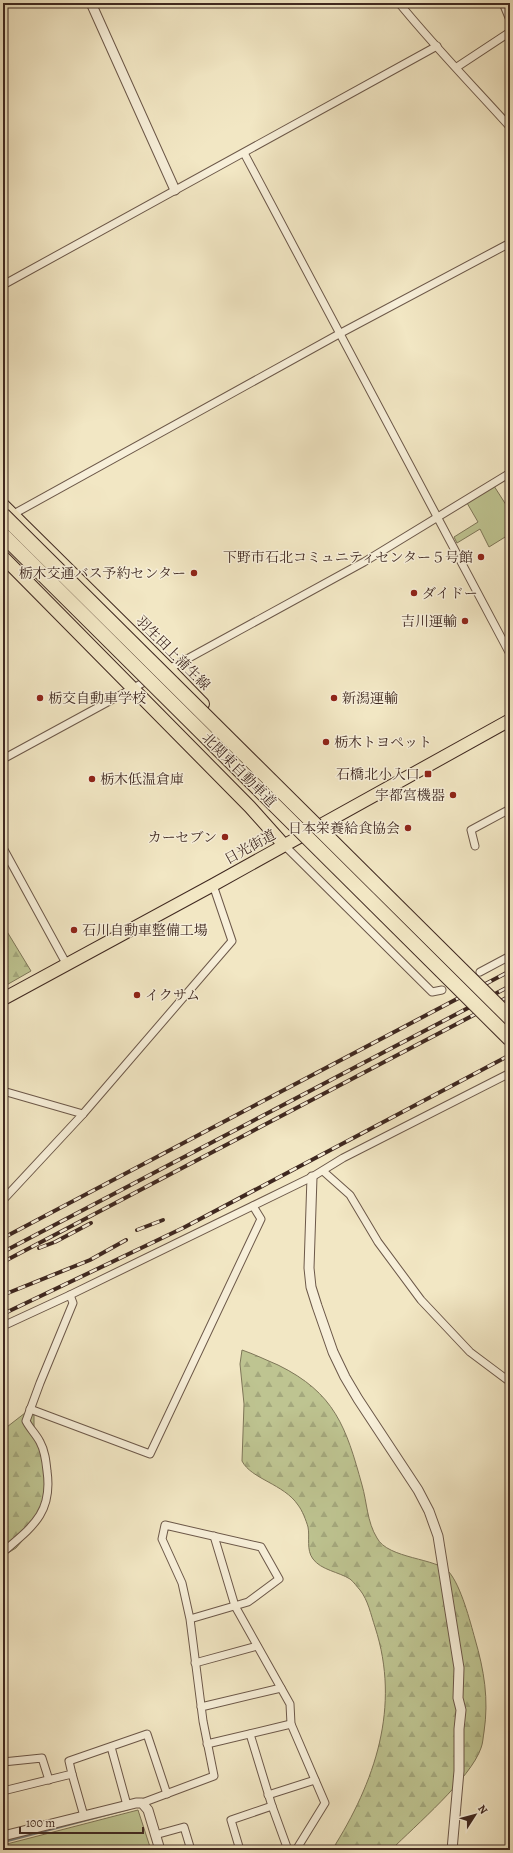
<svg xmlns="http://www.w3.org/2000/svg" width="513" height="1853" font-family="Alegreya,'Noto Serif JP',serif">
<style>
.forest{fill:url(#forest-firs);stroke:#7e7658}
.park{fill:#bec491;stroke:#7e7658}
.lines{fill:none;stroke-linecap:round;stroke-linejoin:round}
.stream{stroke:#79817f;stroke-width:2.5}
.minor-casing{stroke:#6c5849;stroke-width:9}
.tertiary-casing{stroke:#6c5849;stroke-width:11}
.primary-casing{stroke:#3f2820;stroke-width:14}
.trunk-casing{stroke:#3f2820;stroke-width:14}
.minor{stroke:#f7efd9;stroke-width:7}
.tertiary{stroke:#f7efd9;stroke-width:9}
.primary{stroke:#f2e7c4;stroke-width:12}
.trunk{stroke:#f2e7c4;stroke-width:12}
.rail-casing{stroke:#3f2820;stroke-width:4}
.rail{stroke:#f7efd9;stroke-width:2.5;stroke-dasharray:8;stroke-linecap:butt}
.motorway-bridge-casing{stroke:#3f2820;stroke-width:16;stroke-linecap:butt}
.motorway-bridge{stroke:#f2e7c4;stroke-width:14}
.poi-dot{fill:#8f2418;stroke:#f7efd9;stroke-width:1.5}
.labels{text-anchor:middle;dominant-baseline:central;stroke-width:3;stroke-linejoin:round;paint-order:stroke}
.poi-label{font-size:14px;fill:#3f2820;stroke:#f7efd9;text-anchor:end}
.street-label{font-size:14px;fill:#3f2820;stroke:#f7efd9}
</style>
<defs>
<pattern id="forest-firs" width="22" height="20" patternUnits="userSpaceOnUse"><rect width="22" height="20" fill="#bec491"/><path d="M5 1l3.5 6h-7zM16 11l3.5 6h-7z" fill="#a4a87d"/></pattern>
</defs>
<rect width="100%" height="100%" fill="#f2e7c4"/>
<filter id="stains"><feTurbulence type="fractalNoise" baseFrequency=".005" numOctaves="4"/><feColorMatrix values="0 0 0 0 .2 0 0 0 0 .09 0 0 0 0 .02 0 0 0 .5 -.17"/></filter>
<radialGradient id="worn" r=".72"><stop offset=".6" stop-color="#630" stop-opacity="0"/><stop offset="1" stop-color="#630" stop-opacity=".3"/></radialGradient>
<!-- forest -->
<g class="forest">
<path d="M3 925 31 971 3 987Z"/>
<path d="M242 1350C254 1354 266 1360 278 1365 335 1393 346 1427 362 1485 367 1502 367 1522 377 1538 388 1559 437 1558 449 1572 461 1586 470 1621 475 1639 484 1670 489 1699 484 1732 483 1737 483 1743 481 1748 471 1778 415 1826 391 1850H332C375 1782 401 1707 375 1627 371 1615 368 1600 360 1590 357 1587 354 1582 350 1579 339 1572 321 1570 313 1559 306 1550 310 1537 308 1527 306 1520 302 1510 298 1505 284 1484 251 1479 242 1461L244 1404 240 1364Z"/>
<path d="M34 1406V1428L50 1483 33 1528 16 1548 3 1556V1430Z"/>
</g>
<!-- park -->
<g class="park">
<path d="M494 486 510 511V534L489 547 480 529 457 543 454 537 478 522 467 503Z"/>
<path d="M138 1810 151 1850H3V1845Z"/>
</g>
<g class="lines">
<!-- stream -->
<path class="stream" d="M3 1842 128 1809"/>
<defs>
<g id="minor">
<path d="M399 3C434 46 473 86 510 127"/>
<path d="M503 3 510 20"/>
<path d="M457 67 510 32"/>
<path d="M244 153 510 654"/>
<path d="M3 285 437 46"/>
<path d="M10 516 339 334 510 243"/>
<path d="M167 670 364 562 510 473"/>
<path d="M3 759 150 679"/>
<path d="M284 845 432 992 442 990"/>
<path d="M475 846 471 830 510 809"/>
<path d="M3 848 67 965"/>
<path d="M480 972 510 956"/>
<path d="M3 1091 83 1114"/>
<path d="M323 1171 350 1195 378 1242 421 1300 470 1352 510 1382"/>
<path d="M3 1200 83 1114 232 941 213 885"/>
<path d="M3 1326 70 1295 312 1177 343 1158 510 1073"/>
<path d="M30 1409 150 1454 261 1219 253 1206"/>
<path d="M214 1536 235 1606 290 1704 291 1724 325 1803 296 1850"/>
<path d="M3 1552C32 1527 53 1513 47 1471 46 1461 45 1451 40 1442 36 1434 30 1429 26 1421L40 1383 73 1303 70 1295"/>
<path d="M195 1663 257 1646"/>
<path d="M201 1707 281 1688"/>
<path d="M207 1744 291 1724"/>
<path d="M111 1747 127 1805"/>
<path d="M3 1762 42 1758 49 1780"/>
<path d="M72 1774 84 1816"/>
<path d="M3 1791 72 1774 69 1761 147 1734 167 1794"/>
<path d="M268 1795 315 1780"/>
<path d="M142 1803 214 1776 203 1721 190 1619 182 1583 162 1539 165 1525 261 1547 279 1579 248 1602 190 1619"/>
<path d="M272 1806 288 1850"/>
<path d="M155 1835 184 1827 191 1850"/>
<path d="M240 1850 231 1820 272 1806 250 1734"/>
</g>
<g id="tertiary">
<path d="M91 3 175 190"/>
<path d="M312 1177 309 1268 311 1287 317 1306 333 1352 345 1377 358 1399 418 1490 429 1511 438 1536 459 1668 458 1698 461 1710 459 1729V1771L452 1850"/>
<path d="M3 1836 136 1803H142L148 1810 160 1850"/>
</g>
<g id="primary">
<path d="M3 505 169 669 203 704"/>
<path d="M3 557 250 807 284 845"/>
</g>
<path id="trunk" d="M3 999 213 885 510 720"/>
</defs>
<!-- minor casing -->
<use href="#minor" class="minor-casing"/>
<!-- tertiary casing -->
<use href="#tertiary" class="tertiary-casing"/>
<!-- primary casing -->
<use href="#primary" class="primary-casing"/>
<!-- trunk casing -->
<use href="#trunk" class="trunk-casing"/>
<!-- minor -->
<use href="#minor" class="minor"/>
<!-- tertiary -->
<use href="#tertiary" class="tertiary"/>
<!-- primary -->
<use href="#primary" class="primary"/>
<!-- trunk -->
<use href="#trunk" class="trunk"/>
<defs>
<g id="rail">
<path d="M137 1230 163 1220"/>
<path d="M3 1238 510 971"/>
<path d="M39 1248 55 1242 91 1223"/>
<path d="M3 1252 510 986"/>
<path d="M3 1262 510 996"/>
<path d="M3 1295 90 1260 126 1240"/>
<path d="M3 1314 183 1228 510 1055"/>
</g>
</defs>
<!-- rail casing -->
<use href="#rail" class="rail-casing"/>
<!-- rail -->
<use href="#rail" class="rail"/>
<defs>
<g id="motorway-bridge">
<path d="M3 515 510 1018"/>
<path d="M3 535 510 1039"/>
</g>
</defs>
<!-- motorway-bridge casing -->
<use href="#motorway-bridge" class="motorway-bridge-casing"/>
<!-- motorway-bridge -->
<use href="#motorway-bridge" class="motorway-bridge"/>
</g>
<!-- markers -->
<g class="poi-dot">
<circle cx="481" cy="557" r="4"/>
<circle cx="194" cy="573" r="4"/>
<circle cx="414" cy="593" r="4"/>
<circle cx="465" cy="621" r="4"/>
<circle cx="40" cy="698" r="4"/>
<circle cx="334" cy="698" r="4"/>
<circle cx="326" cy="742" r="4"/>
<rect x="424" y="770" width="8" height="8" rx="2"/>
<circle cx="92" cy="779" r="4"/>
<circle cx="453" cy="795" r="4"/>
<circle cx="408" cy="828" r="4"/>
<circle cx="225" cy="837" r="4"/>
<circle cx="74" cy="930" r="4"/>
<circle cx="137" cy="995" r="4"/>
</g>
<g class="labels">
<!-- poi labels -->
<g class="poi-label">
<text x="473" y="557">下野市石北コミュニティセンター５号館</text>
<text x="186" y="573">栃木交通バス予約センター</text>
<text x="422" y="593" text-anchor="start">ダイドー</text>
<text x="457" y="621">吉川運輸</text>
<text x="48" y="698" text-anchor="start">栃交自動車学校</text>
<text x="342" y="698" text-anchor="start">新潟運輸</text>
<text x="334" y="742" text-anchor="start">栃木トヨペット</text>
<text x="420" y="774">石橋北小入口</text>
<text x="100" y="779" text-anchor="start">栃木低温倉庫</text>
<text x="445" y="795">宇都宮機器</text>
<text x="400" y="828">日本栄養給食協会</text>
<text x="217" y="837">カーセブン</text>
<text x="82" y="930" text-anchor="start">石川自動車整備工場</text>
<text x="145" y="995" text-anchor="start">イクサム</text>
</g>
<!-- street labels -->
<g class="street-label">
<text transform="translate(173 653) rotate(45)">羽生田上蒲生線</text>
<text transform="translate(239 770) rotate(45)">北関東自動車道</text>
<text transform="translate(250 847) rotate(-29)">日光街道</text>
</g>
</g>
<!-- margin -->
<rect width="513" height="1853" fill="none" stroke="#f2e7c4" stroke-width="16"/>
<rect x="4" y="4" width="505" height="1845" fill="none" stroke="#3f2820" stroke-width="2"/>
<rect x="8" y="8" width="497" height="1837" fill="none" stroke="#3f2820"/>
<!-- north arrow -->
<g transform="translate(475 1815) rotate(54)" stroke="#f7efd9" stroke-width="3" paint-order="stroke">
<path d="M0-3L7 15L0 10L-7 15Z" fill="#3f2820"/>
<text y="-6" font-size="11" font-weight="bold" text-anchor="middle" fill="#3f2820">N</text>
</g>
<!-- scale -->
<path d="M20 1827v6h123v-6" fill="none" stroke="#3f2820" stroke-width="2"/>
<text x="26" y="1827" font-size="12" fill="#3f2820" stroke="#f7efd9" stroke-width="3" paint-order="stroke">100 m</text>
<rect width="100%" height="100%" filter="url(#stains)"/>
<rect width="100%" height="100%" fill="url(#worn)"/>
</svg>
